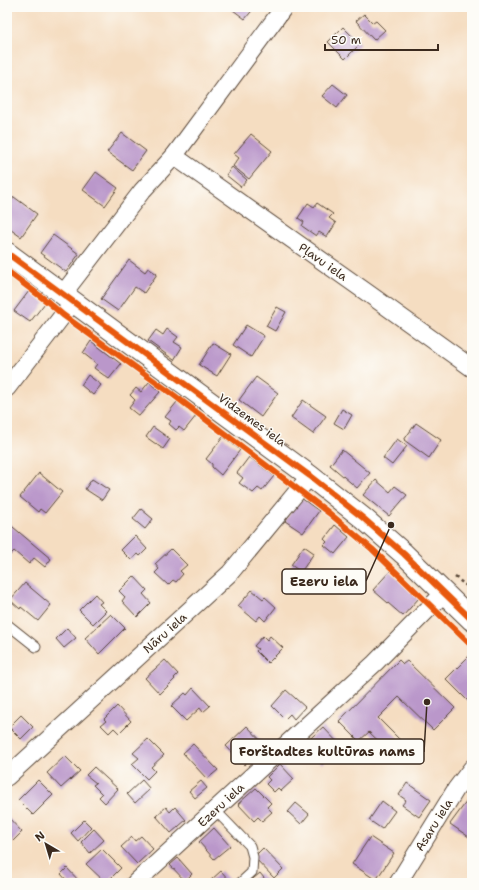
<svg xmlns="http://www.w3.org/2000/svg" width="479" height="890" font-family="'Shantell Sans',sans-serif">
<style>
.building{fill:#ba97ca}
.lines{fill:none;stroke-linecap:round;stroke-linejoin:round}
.service-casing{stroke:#574536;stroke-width:11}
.minor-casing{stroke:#574536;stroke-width:19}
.tertiary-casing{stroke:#574536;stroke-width:23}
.path{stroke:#574536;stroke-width:2.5;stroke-dasharray:3 3;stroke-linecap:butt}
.service{stroke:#fff;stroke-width:9}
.minor{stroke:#fff;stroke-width:17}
.tertiary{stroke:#fff;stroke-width:21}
.cycleway-casing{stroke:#fdfcf7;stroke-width:8}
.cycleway{stroke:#e8590c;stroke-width:6}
.labels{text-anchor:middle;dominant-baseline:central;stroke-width:3;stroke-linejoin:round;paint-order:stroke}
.street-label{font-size:12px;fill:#3b2a1e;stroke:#fdfcf7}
.leader{fill:none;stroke:#3b2a1e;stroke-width:1.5}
.callout-dot{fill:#3b2a1e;stroke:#fdfcf7;stroke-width:1.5}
.callout{fill:#fdfcf7;stroke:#3b2a1e;stroke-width:1.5}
.callout-label{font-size:13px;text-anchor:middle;font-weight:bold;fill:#3b2a1e}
</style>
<rect width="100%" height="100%" fill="#fdfcf7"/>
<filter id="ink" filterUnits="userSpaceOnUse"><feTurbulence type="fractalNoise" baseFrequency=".025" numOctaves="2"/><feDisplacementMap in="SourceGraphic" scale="8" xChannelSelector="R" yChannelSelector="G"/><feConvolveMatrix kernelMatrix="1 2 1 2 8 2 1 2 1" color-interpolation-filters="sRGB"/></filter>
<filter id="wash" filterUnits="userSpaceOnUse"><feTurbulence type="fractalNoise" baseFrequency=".012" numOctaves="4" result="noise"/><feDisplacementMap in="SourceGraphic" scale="16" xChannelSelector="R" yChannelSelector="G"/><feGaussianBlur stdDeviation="0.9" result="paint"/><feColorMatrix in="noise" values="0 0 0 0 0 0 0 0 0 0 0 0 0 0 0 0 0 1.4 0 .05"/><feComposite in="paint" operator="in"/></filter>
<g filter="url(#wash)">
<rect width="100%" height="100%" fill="#f5ddc1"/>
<g id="blocks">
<!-- building -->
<g class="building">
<path d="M229 7H255L245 19Z"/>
<path d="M364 14 373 23 376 21 385 30 374 40 356 21Z"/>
<path d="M343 27 360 44 345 59 328 42Z"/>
<path d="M333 84 347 95 337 108 322 96Z"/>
<path d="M122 133 146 151 132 170 107 152Z"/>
<path d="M251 134 272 151 249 179 233 166 239 158 234 154Z"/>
<path d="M232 167 247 180 241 187 226 175Z"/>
<path d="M96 172 118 188 105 206 83 190Z"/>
<path d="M14 197 37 214 21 237 7 227V207Z"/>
<path d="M308 203 314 207 317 203 333 214 329 218 336 223 327 237 319 232 316 236 302 226 304 222 298 218Z"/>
<path d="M53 235 79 254 66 272 40 253Z"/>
<path d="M129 260 145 272 148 268 157 274 144 293 135 287 118 311 101 299Z"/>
<path d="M29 291 45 303 30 322 14 311Z"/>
<path d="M277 307 286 312 275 331 266 326Z"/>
<path d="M246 325 264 336 251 357 233 345Z"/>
<path d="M167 329 178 337 174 342 182 347 174 360 148 341 156 330 163 335Z"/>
<path d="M91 341 121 364 109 379 94 368 97 364 83 353Z"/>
<path d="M213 343 231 354 217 376 199 365Z"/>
<path d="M88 375 101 385 93 395 81 385Z"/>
<path d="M256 377 278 393 261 417 239 400Z"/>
<path d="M149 382 160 392 139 416 129 408 135 400 130 395 136 388 141 392Z"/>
<path d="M303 400 326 416 313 434 291 418Z"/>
<path d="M177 402 196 416 184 431 179 427 176 430 169 424 171 421 165 417Z"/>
<path d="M342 409 352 415 344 429 334 423Z"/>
<path d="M416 423 441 440 429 458 404 440Z"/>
<path d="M153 427 170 439 163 449 146 437Z"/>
<path d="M223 437 240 450 221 475 212 467V464L206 459Z"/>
<path d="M397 439 407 446 392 465 383 458Z"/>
<path d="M342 450 370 473 357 488 330 465Z"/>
<path d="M249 457 274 476 262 491 258 488 253 493 239 483 243 478 237 473Z"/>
<path d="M39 473 62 492 45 513 40 509 38 512 20 497Z"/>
<path d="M92 479 109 490 102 500 85 489Z"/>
<path d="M376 480 390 492 395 486 407 495 389 516 363 495Z"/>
<path d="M301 498 319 511 303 533 285 521Z"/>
<path d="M141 509 153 519 145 529 133 519Z"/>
<path d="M7 522 51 559 45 567 34 558 29 564 14 551 10 555 7 552Z"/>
<path d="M335 525 349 537 335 554 324 545 327 542 324 539Z"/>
<path d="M135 536 147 549 140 556 138 554 131 560 121 550Z"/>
<path d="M304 546 314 553 301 572 291 565Z"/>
<path d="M171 549 187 565 180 571 183 574 176 582 173 580 168 585 155 573 159 569 155 564Z"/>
<path d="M390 571 419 598 403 616 373 590Z"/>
<path d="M134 576 147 590 143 594 151 603 137 617 122 601 125 597 119 591Z"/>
<path d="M25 583 51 605 38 621 21 607 20 609 10 600Z"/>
<path d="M252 590 263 599 265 597 276 607 265 621 260 616 256 621 238 606Z"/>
<path d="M95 594 102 602 99 604 106 611 93 624 79 610Z"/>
<path d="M111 614 125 628 99 654 85 638Z"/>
<path d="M67 628 76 638 64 648 56 639Z"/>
<path d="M263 636 267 640 270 636 283 648 268 663 256 651 258 649 254 646Z"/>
<path d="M472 653V701L470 703 446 679Z"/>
<path d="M165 660 178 674 174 678 175 679 160 694 145 678Z"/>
<path d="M399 660 403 664 407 661 455 708 433 730 399 697 378 718 402 742 391 753 369 732 359 741 339 721Z"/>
<path d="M193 688 210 706 203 712 200 708 186 721 171 706 185 693 187 695Z"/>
<path d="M286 690 305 707 294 719 290 714 285 719 272 706Z"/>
<path d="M117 706 131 721 119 733 114 728 109 733 101 725 106 721 104 719Z"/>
<path d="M21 715 33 727 21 739 9 727Z"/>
<path d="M247 726 265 745 244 765 226 746Z"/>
<path d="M323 727 341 746 322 764 304 744Z"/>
<path d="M148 739 164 755 151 767 155 771 147 779 132 764 139 758 133 753Z"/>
<path d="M193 744 218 770 207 779 183 753Z"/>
<path d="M65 756 80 771 61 788 47 773Z"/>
<path d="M280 764 294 779 281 791 278 788 274 792 266 784 270 780 267 777Z"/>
<path d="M94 767 118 789 105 803 99 797 102 794 93 785 96 783 86 775Z"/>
<path d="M38 780 53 795 33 815 18 800Z"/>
<path d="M142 780 150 789 135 803 127 794Z"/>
<path d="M201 781 207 788 195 798 189 791Z"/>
<path d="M407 783 431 800 419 817 402 805 406 800 399 795Z"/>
<path d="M256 788 271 803 267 807 272 812 262 821 258 817 254 821 238 804Z"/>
<path d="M382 801 395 811 382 829 369 820Z"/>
<path d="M467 801 472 804V834L469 837 450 824Z"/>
<path d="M296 803 309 814 301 824 288 812Z"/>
<path d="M166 807 170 812 175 807 186 820 171 833 156 816Z"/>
<path d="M7 816 22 832 7 847Z"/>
<path d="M84 820 91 827 78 841 71 833Z"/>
<path d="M214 828 230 846 214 859 199 842Z"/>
<path d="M94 829 104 840 90 853 81 842Z"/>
<path d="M141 836 153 849 137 864 121 847 132 837 135 841Z"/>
<path d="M370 837 394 853 376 880 352 864Z"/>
<path d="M263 848 283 869 274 878 254 857Z"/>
<path d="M102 849 121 868 106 883 86 864Z"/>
<path d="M178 858 192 874 185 881 170 865Z"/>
<path d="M67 868 81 883H69L61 874Z"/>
<path d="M221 871 230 881 228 883H214L211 880Z"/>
<path d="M260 873 268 883H248Z"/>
</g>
</g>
</g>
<g filter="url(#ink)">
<use href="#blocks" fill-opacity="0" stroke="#574536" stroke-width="1"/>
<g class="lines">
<defs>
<g id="service">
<path d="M7 624 36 647"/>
<path d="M215 810 250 846 253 857 252 872 240 883"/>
</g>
<g id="minor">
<path d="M174 156 369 294 472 368"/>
<path d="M62 295 142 191 174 156 284 7"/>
<path d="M7 388 73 302"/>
<path d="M7 777 230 573 310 476"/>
<path d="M135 883 375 663 444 593"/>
<path d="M398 883 456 789 472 768"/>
</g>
<path id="tertiary" d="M7 253 310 476 363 518 404 554 472 620"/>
</defs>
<!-- service casing -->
<use href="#service" class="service-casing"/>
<!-- minor casing -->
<use href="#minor" class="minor-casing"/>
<!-- tertiary casing -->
<use href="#tertiary" class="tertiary-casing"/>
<!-- path -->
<g class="path">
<path d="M455 577 472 590"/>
<path d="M461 635 472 646"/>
</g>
<!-- service -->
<use href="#service" class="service"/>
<!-- minor -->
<use href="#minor" class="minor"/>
<!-- tertiary -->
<use href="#tertiary" class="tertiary"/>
<defs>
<g id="cycleway">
<path d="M7 253 310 476 363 518 404 554 472 620"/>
<path d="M7 271 48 302 63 315 175 396 329 513 372 549 472 646"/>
</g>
</defs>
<!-- cycleway casing -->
<use href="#cycleway" class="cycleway-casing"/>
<!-- cycleway -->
<use href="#cycleway" class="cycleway"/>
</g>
</g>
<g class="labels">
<!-- street labels -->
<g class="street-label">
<text transform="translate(323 262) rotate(35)">Pļavu iela</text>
<text transform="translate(252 420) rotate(36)">Vidzemes iela</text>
<text transform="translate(165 633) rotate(-42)">Nāru iela</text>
<text transform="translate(221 805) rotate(-43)">Ezeru iela</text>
<text transform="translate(434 825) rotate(-58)">Asaru iela</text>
</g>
</g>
<!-- callouts -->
<path class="leader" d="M391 525L366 581M427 702L424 752"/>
<g class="callout-dot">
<circle cx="391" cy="525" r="4"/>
<circle cx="427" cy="702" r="4"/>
</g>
<g class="callout">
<rect x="282" y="569" width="84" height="25" rx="4"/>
<rect x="231" y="739" width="193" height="25" rx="4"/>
</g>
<g class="callout-label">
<text x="324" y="586">Ezeru iela</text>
<text x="327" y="756">Forštadtes kultūras nams</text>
</g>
<!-- margin -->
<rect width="479" height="890" fill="none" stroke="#fdfcf7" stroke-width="24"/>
<!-- north arrow -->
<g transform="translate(46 844) rotate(322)" stroke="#fdfcf7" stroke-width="3" paint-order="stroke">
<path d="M0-3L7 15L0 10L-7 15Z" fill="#3b2a1e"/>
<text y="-6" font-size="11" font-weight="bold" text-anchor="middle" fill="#3b2a1e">N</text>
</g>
<!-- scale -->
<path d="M325 44v6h113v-6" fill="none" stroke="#3b2a1e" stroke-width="2"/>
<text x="331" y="44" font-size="12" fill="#3b2a1e" stroke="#fdfcf7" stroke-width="3" paint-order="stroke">50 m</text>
</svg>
